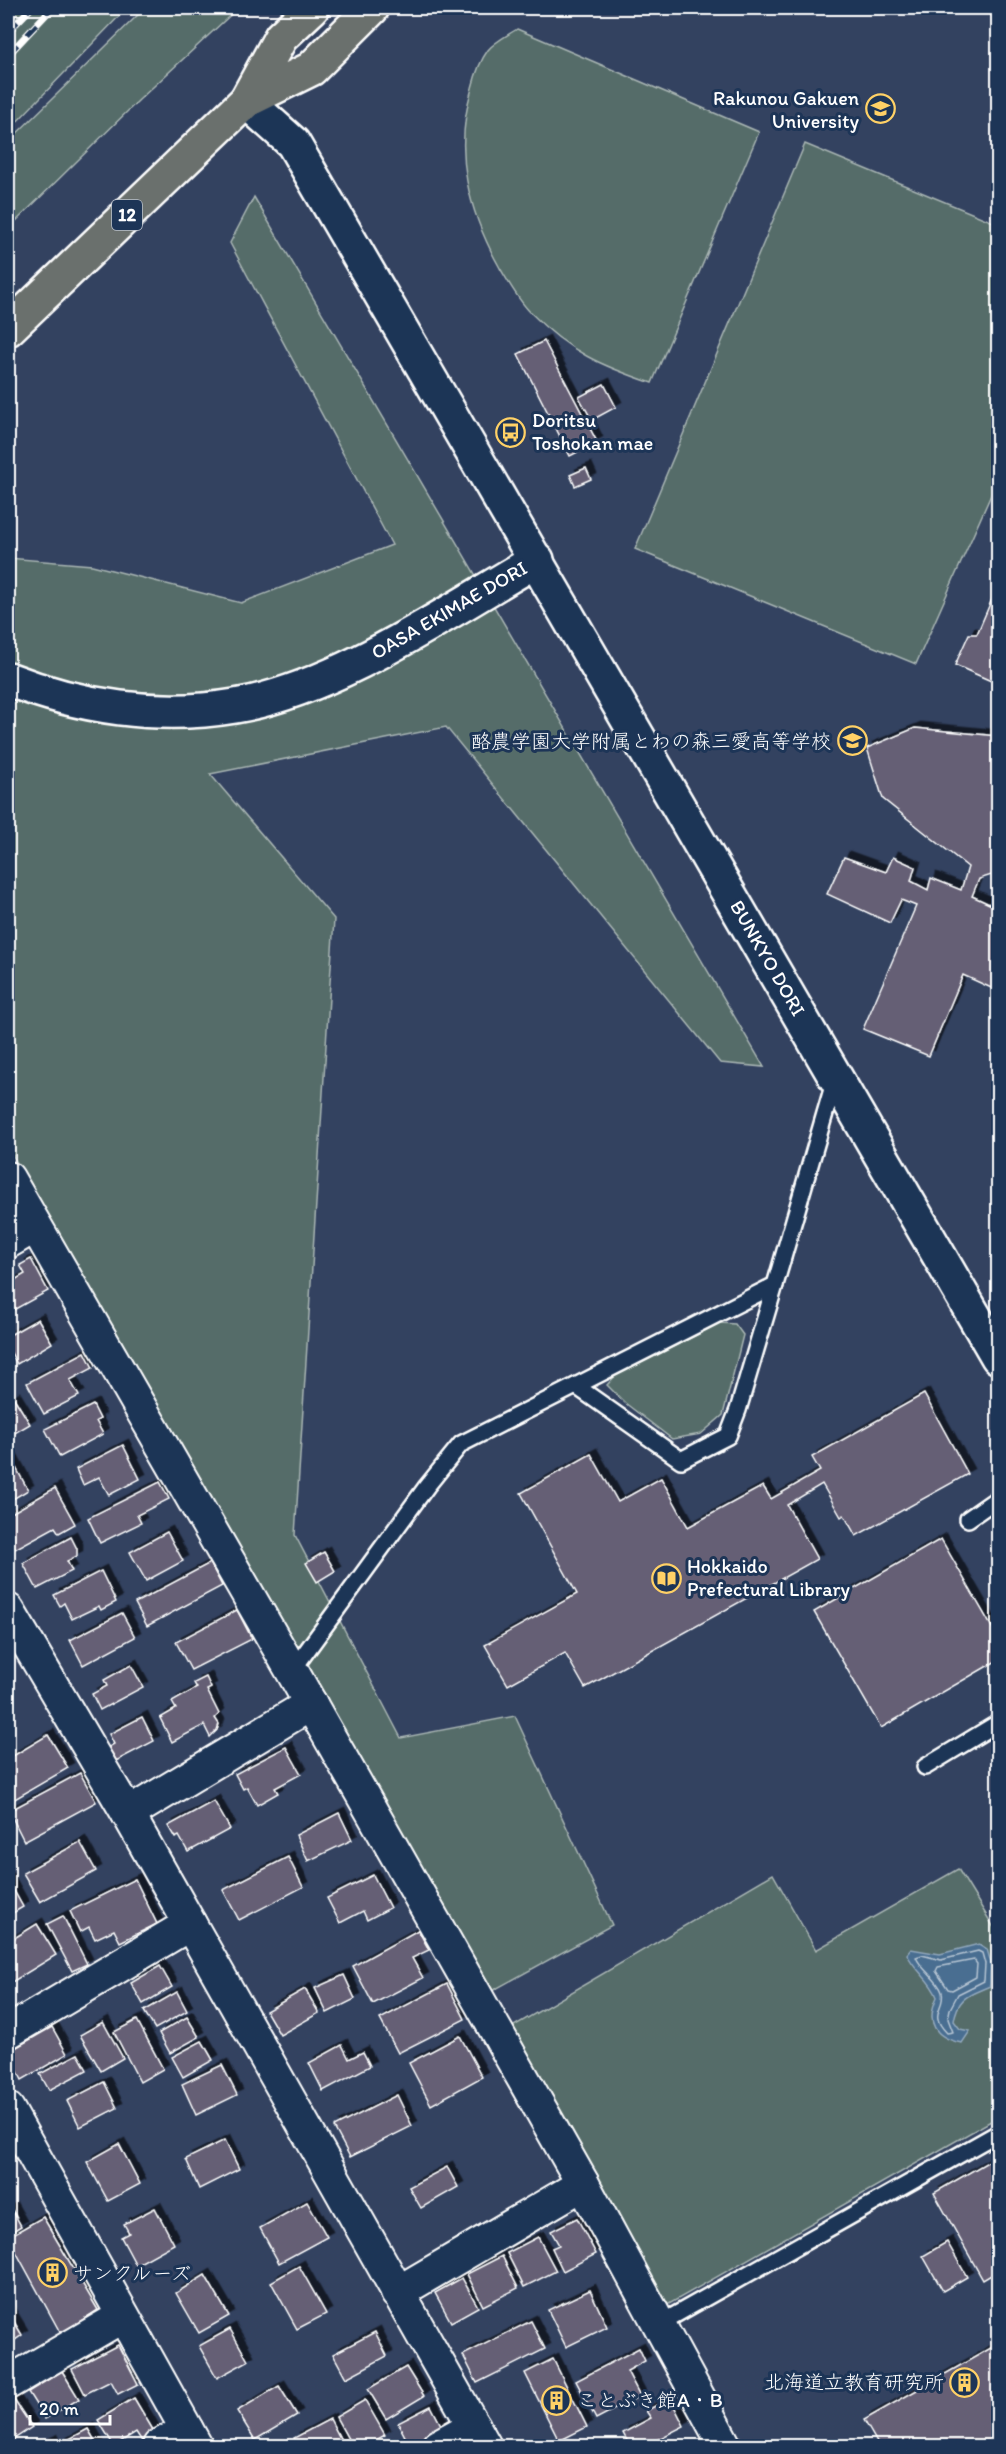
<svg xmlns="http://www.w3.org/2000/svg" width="1006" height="2454" font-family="Itim,'Klee One',sans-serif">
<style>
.green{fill:#546c69;stroke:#aab6b4;stroke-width:1.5}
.water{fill:#496e91;stroke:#92a8bd;stroke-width:1.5}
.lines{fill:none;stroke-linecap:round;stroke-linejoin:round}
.shore{stroke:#b6c5d3;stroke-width:1.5}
.building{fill:#655f74;stroke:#fff;stroke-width:1.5;filter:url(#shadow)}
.service-casing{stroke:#fff;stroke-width:20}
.minor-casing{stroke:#fff;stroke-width:36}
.tertiary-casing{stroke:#fff;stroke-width:38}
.trunk-casing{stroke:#fff;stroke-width:38}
.service{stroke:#1d3557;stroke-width:15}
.minor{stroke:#1d3557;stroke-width:32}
.tertiary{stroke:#1d3557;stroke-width:33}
.trunk{stroke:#6b706d;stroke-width:33}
.rail-casing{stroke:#fff;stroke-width:7}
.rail{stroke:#1d3557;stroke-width:4.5;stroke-dasharray:14;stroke-linecap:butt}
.labels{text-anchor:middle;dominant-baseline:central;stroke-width:6;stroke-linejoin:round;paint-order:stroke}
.shield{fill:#1d3557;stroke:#bbc2cd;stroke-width:1.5}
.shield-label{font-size:18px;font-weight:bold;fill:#fff}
.poi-label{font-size:20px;fill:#fff;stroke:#1d3557;text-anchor:start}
.street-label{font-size:20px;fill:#fff;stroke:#1d3557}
</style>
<defs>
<filter id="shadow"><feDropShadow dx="5.5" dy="-5.5" stdDeviation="0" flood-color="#0009"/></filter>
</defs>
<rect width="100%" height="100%" fill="#334260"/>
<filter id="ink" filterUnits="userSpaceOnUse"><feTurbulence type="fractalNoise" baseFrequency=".0167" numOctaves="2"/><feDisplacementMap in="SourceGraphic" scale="12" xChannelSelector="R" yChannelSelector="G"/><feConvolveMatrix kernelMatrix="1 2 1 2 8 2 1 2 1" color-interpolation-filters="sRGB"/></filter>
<g filter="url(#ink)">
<!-- green -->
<g class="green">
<path d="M8 8H127L8 131Z"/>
<path d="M145 8H238L139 100 8 229V142Z"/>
<path d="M517 29 759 132 652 383C602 366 569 352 531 313 518 300 509 283 500 268 468 211 453 152 472 88 475 76 480 61 488 50 494 42 508 35 517 29Z"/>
<path d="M805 144 998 224V479L916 664 635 549Z"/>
<path d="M254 197 764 1067 720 1063 446 727 210 774 334 919 295 1535 401 1738 515 1716 612 1925 492 1991 8 1147V558L92 565 241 603 392 545 230 243Z"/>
<path d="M720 1323 735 1324 743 1335 723 1415 701 1434 672 1439 625 1403 607 1385 615 1376Z"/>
<path d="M958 1869 996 1931 998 1930V2117L662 2308 507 2030 773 1874 816 1950Z"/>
</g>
<!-- water -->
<path class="water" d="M979 1944 987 1949 991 1963 990 1986C970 1995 958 1996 954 2021L960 2029 970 2031 962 2043C935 2038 925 2023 937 1997 931 1980 914 1970 907 1954L911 1949 940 1954Z"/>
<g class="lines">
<!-- shore -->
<g class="shore">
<path d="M978 1951 982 1953 985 1964 984 1981 958 1994 950 2009 948 2019 953 2032 947 2033C927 2013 946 2008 942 1992 937 1978 921 1970 916 1957L922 1955 941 1960Z"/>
<path d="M974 1960 977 1964 976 1977 952 1990 948 1989 936 1971 938 1967Z"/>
</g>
</g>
<!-- building -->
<g class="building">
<path d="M544 341 597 442 570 456 518 354Z"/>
<path d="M604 384 616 407 592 420 579 397Z"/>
<path d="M586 468 591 479 575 486 570 475Z"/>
<path d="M998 585V684L955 665 969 634H977Z"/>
<path d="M915 728 998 736V873L979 879 972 896 998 908V991L963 975 929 1056 863 1029 916 906 901 900 890 923 827 894 844 857 886 872 893 857 915 867 911 881 928 890 931 878 961 890 968 867 883 799 867 748Z"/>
<path d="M31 1259 48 1291 8 1313V1284L25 1274 20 1265Z"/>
<path d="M38 1319 52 1343 17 1364 8 1347V1336Z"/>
<path d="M85 1352 93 1368 70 1380 79 1396 44 1414 27 1383Z"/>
<path d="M924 1394 968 1474 856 1536 844 1515 841 1517 822 1484 787 1505 817 1559 585 1688 565 1653 508 1685 485 1645 577 1594 521 1493 591 1454 618 1502 661 1478 688 1527 763 1486 771 1499 820 1471 812 1457Z"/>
<path d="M14 1398 30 1424 8 1437V1402Z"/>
<path d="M93 1405 100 1419 96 1421 103 1434 60 1457 45 1429Z"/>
<path d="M123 1445 140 1479 109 1495 99 1477 83 1485 76 1469Z"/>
<path d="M8 1453 28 1490 8 1502Z"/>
<path d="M160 1482 169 1499 137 1515 141 1523 100 1543 88 1518Z"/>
<path d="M55 1488 75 1524 59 1533 55 1527 15 1549 8 1536V1515Z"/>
<path d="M167 1532 183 1561 146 1581 130 1552Z"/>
<path d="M71 1537 77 1549V1556L67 1561 72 1571 37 1589 23 1563Z"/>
<path d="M941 1539 998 1638V1660L881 1728 814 1612Z"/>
<path d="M324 1552 335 1571 317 1582 306 1563Z"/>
<path d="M210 1563 222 1586 147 1626 135 1603Z"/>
<path d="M101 1571 116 1602 101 1610 99 1606 72 1619 64 1603 60 1606 54 1595Z"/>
<path d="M237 1610 252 1639 191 1670 176 1642Z"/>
<path d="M122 1613 135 1637 83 1665 70 1640Z"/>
<path d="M131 1665 143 1687 100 1710 92 1694 107 1686 104 1680Z"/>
<path d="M206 1677 211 1688 207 1690 219 1714 215 1718 219 1724 217 1730 210 1737 204 1725 172 1742 160 1718 176 1709 172 1702 197 1688 194 1683Z"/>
<path d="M142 1717 154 1741 114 1762 107 1748 114 1744 109 1734Z"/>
<path d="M48 1735 68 1768 8 1803V1759Z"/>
<path d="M286 1747 301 1774 275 1788 278 1793 257 1805 247 1787 243 1789 235 1774Z"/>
<path d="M80 1773 96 1802 24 1841 9 1811Z"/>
<path d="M214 1801 230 1829 188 1852 179 1836 175 1838 168 1826Z"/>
<path d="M339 1813 352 1840 308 1861 296 1835Z"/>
<path d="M80 1842 96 1871 40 1902 23 1873Z"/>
<path d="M288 1857 303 1887 239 1920 223 1890Z"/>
<path d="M373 1875 390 1908 367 1920 363 1911 340 1923 327 1898Z"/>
<path d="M135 1879 157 1924 120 1942 114 1930 95 1939 89 1927 80 1932 70 1911Z"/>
<path d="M8 1880 23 1907 8 1916Z"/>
<path d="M63 1916 87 1964 72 1971 47 1924Z"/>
<path d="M37 1924 56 1955 12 1982 8 1975V1942Z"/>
<path d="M418 1930 429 1950 412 1958 423 1978 373 2004 353 1966Z"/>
<path d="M160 1966 172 1987 143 2004 131 1983Z"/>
<path d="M344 1975 355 1999 327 2013 315 1988Z"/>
<path d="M447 1984 465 2019 398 2053 380 2019Z"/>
<path d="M305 1989 319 2013 280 2035 266 2011Z"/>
<path d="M177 1992 187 2011 155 2029 144 2011Z"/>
<path d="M187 2017 199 2037 170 2053 159 2033Z"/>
<path d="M137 2020 163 2069 140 2082 114 2032Z"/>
<path d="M103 2022 123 2058 101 2071 80 2035Z"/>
<path d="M52 2027 67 2054 22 2080 8 2052Z"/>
<path d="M460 2036 482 2077 431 2105 409 2063Z"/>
<path d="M202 2041 213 2060 183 2077 172 2057Z"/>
<path d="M342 2045 349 2059 363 2052 370 2066 323 2091 309 2063Z"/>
<path d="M78 2054 87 2070 49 2090 40 2074Z"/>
<path d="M222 2065 237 2095 196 2115 182 2084Z"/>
<path d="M104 2082 117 2108 80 2127 67 2101Z"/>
<path d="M397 2095 412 2126 350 2157 334 2127Z"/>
<path d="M225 2140 239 2169 199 2189 186 2159Z"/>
<path d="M119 2144 140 2184 108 2201 87 2162Z"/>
<path d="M998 2156V2271L983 2280 934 2193Z"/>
<path d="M447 2167 458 2187 421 2208 409 2187Z"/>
<path d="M307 2202 327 2237 279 2263 260 2228Z"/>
<path d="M11 2208 21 2226 8 2234V2210Z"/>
<path d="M155 2208 174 2244 136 2265 121 2237 129 2233 124 2224Z"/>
<path d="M43 2217 98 2310 61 2334 8 2237Z"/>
<path d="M577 2218 596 2254 563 2271 552 2248 559 2245 551 2231Z"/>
<path d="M538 2237 556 2271 524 2287 507 2253Z"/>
<path d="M947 2242 967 2277 943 2291 923 2256Z"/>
<path d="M502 2256 518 2288 483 2306 467 2274Z"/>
<path d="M299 2266 326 2314 297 2329 271 2282Z"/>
<path d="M205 2275 229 2316 199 2333 176 2293Z"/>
<path d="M462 2278 478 2307 451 2322 435 2293Z"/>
<path d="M590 2290 607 2327 566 2347 548 2310Z"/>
<path d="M8 2312 22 2335 8 2345Z"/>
<path d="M531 2321 545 2349 477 2383 463 2355Z"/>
<path d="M230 2329 248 2361 217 2378 199 2346Z"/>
<path d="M375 2332 387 2356 346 2378 333 2354Z"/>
<path d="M998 2344V2442L991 2446H879L864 2420Z"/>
<path d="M118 2345 138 2384 118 2394 111 2381 85 2394 72 2369Z"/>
<path d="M639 2348 645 2361 627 2371 640 2396 596 2419 576 2381Z"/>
<path d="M553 2359 587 2427 559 2441 525 2373Z"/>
<path d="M406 2367 424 2396 386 2419 368 2389Z"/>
<path d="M62 2371 79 2399 45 2419 28 2392Z"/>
<path d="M279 2386 297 2415 255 2440 237 2411Z"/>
<path d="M134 2398 156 2435 143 2443 136 2432 114 2446 98 2420Z"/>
<path d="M670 2398 684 2426 645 2446 642 2442 630 2446 623 2433 651 2418 646 2411Z"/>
<path d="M14 2400 32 2427 8 2443V2405Z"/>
<path d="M365 2400 385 2435 366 2446H352L336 2417Z"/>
<path d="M431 2406 444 2431 410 2446 398 2423Z"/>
<path d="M330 2419 344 2446H298L294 2438Z"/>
<path d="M88 2429 98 2446H64L62 2443Z"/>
<path d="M52 2440 55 2446H40Z"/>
</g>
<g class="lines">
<defs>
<g id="service">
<path d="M576 1386 681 1460 728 1436 738 1410 775 1285"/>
<path d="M968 1519 998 1498"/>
<path d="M292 1671 427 1486 461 1444 775 1285 835 1079"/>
<path d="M925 1767 998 1723"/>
<path d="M659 2324 998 2133"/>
</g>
<g id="minor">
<path d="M8 1178 292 1671 583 2184 725 2446"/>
<path d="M8 1242 35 1226"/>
<path d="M8 1610 128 1814 485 2446"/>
<path d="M128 1814 311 1704"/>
<path d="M8 2032 190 1924"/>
<path d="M8 2109 196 2446"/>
<path d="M397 2293 583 2184"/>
<path d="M8 2383 123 2316"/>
<path d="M159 2446 187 2430"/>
<path d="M438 2446 474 2426"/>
</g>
<g id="tertiary">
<path d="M246 101 293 143 998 1357"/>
<path d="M8 679C79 707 159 719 235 706 337 689 448 611 537 560"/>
</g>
<g id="trunk">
<path d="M246 101 311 69 372 8"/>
<path d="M8 329 246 101 281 37 312 8"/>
</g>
</defs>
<!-- service casing -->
<use href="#service" class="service-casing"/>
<!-- minor casing -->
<use href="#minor" class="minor-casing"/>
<!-- tertiary casing -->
<use href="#tertiary" class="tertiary-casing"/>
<!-- trunk casing -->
<use href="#trunk" class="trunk-casing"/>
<!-- service -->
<use href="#service" class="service"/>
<!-- minor -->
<use href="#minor" class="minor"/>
<!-- tertiary -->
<use href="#tertiary" class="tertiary"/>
<!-- trunk -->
<use href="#trunk" class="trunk"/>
<defs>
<g id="rail">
<path d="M8 32 31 8"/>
<path d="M8 55 52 8"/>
</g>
</defs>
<!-- rail casing -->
<use href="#rail" class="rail-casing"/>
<!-- rail -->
<use href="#rail" class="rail"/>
</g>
</g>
<!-- icons -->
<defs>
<symbol id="university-ring" viewBox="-11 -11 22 22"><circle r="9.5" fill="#1d3557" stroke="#ffd166" stroke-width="1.5"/><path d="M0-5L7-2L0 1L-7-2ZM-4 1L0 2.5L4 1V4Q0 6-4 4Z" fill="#ffd166"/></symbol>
<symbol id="bus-ring" viewBox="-11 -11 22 22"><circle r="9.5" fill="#1d3557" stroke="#ffd166" stroke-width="1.5"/><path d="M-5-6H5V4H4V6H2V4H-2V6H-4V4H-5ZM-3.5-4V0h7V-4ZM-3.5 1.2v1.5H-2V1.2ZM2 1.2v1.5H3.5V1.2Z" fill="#ffd166"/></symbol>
<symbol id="school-ring" viewBox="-11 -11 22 22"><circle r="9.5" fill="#1d3557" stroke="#ffd166" stroke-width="1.5"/><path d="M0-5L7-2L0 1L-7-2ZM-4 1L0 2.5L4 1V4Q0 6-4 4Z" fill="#ffd166"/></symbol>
<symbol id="library-ring" viewBox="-11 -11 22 22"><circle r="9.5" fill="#1d3557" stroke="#ffd166" stroke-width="1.5"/><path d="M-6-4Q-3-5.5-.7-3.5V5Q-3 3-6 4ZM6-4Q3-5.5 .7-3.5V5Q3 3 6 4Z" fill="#ffd166"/></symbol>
<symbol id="building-ring" viewBox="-11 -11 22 22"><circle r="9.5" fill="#1d3557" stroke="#ffd166" stroke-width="1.5"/><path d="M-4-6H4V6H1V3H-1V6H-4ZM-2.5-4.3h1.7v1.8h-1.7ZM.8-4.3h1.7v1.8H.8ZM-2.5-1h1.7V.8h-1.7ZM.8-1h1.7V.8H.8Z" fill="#ffd166"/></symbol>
</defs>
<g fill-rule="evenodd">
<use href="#university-ring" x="864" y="92" width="33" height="33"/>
<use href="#bus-ring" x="494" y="416" width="33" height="33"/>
<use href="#school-ring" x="836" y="724" width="33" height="33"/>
<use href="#library-ring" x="650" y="1562" width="33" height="33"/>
<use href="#building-ring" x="36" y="2256" width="33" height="33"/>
<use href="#building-ring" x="948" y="2366" width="33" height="33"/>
<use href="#building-ring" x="540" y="2384" width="33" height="33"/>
</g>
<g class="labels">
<!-- shield labels -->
<rect class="shield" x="112" y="200" width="30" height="30" rx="4.5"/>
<g class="shield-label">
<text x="127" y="215">12</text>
</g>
<!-- poi labels -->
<g class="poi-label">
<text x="859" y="98" text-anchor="end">Rakunou Gakuen<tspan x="859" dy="23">University</tspan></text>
<text x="532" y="420">Doritsu<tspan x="532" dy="23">Toshokan mae</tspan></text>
<text x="831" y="741" text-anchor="end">酪農学園大学附属とわの森三愛高等学校</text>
<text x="687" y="1566">Hokkaido<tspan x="687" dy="23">Prefectural Library</tspan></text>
<text x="73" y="2273">サンクルーズ</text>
<text x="944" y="2382" text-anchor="end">北海道立教育研究所</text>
<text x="577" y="2400">ことぶき館A・B</text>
</g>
<!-- street labels -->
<g class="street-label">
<text transform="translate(449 610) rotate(-30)">OASA EKIMAE DORI</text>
<text transform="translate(768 958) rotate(60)">BUNKYO DORI</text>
</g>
</g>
<!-- margin -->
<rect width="1006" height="2454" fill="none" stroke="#1d3557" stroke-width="30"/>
<rect x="15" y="15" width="976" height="2424" fill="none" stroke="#fff" stroke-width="2" filter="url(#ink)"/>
<!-- scale -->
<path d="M30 2415v9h80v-9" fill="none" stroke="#ffffff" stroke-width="3"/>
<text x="39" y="2415" font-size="18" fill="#ffffff" stroke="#1d3557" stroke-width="4.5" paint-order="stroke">20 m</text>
</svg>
